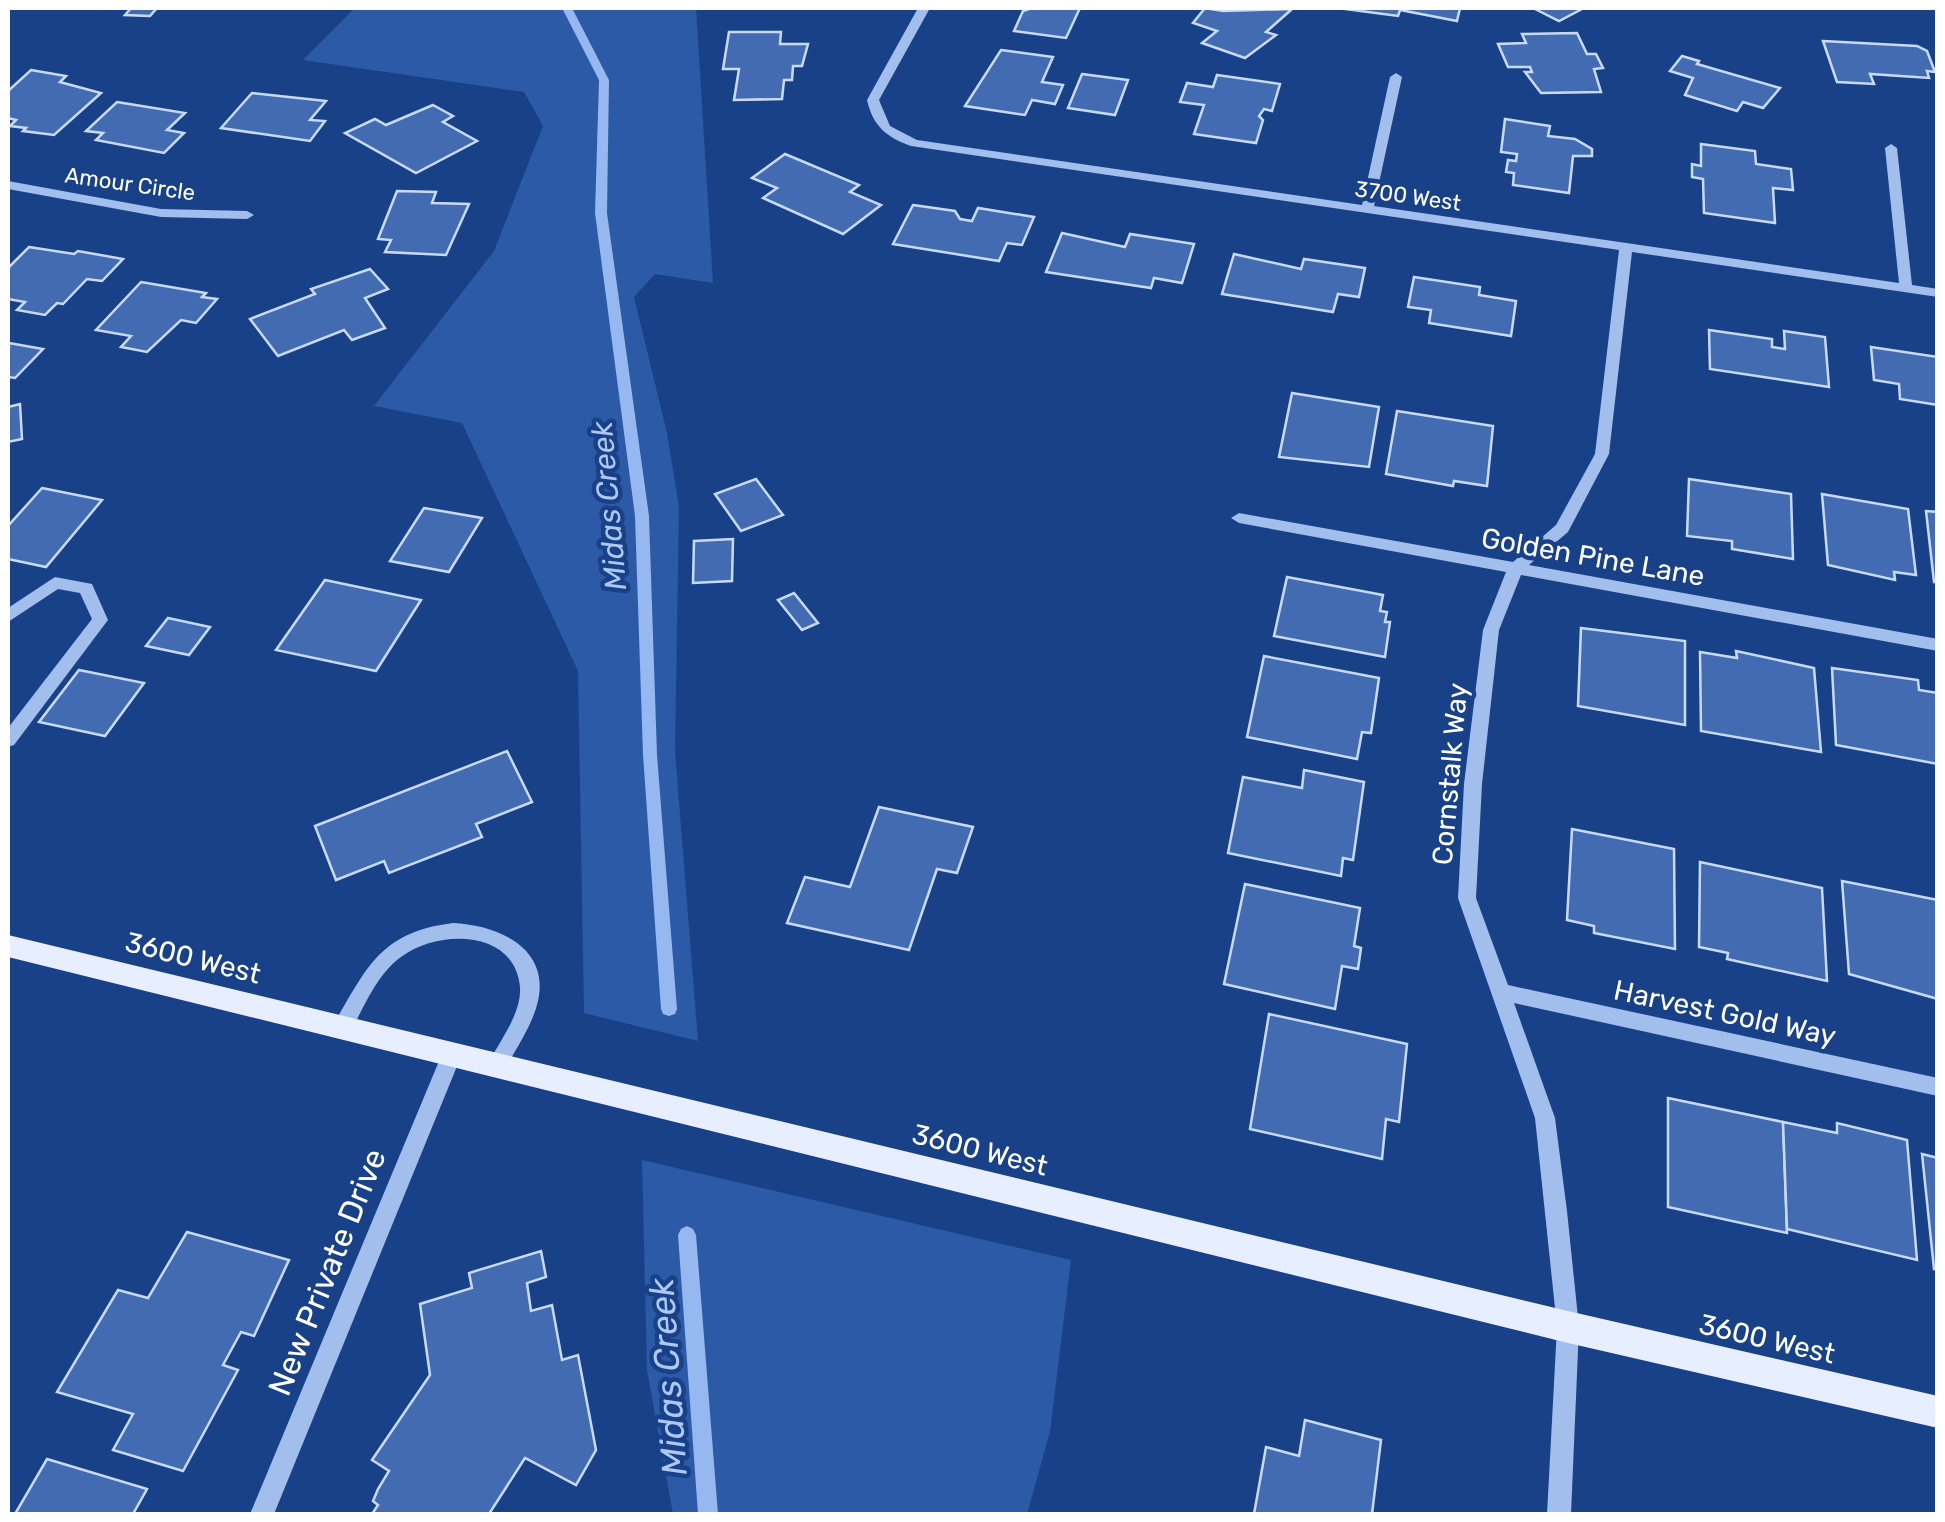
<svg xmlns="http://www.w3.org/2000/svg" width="1945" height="1522" font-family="Rubik,sans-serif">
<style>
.green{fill:#2c5aa6}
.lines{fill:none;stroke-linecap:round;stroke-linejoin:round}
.stream{fill:#94b8ef;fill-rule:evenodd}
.building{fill:#426bb1;stroke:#c7daf9;stroke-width:2.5}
.minor{fill:#a1beed;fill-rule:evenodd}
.major{fill:#e7eeff;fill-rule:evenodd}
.labels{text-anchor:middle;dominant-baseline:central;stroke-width:9;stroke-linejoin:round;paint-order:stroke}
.far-street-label{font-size:22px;fill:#fff;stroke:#194188}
.street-label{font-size:28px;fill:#fff;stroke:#194188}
.water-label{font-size:30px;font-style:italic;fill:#adc8f4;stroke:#194188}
.near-street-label{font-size:32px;fill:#fff;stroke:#194188}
.near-water-label{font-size:35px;font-style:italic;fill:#adc8f4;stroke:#194188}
</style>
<rect width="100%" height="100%" fill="#194188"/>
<!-- green -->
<g class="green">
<path d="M355 8H696L713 283 655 274 634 297 667 433 679 507 675 751 698 1041 584 1013 578 671 462 423 374 406 494 251 543 126 524 92 303 60Z"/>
<path d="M642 1160 1071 1260 1050 1432 1027 1514H673L647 1370Z"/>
</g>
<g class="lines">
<!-- stream -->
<g class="stream">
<path d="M562 8H572L609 80 607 213 649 516 657 755 677 1009 675 1014 669 1016 663 1014 661 1009 643 755 635 516 595 213 599 80Z"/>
<path d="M687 1226 693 1229 696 1235 718 1514H698L678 1235 681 1229Z"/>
</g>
</g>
<!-- building -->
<g class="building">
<path d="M131 8H188H157L150 16 125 15Z"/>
<path d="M1032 8H1080L1066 38 1014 31 1023 11Z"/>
<path d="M1205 8 1223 11 1292 9 1266 32 1276 35 1245 58 1202 43 1217 31 1193 23Z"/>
<path d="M1460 8 1457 21 1400 10 1398 16 1345 9Z"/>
<path d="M1533 8H1584L1559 21Z"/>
<path d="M729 32H781L780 44H808L802 66H793L792 80H784L782 99 734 100 739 69H723Z"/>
<path d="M1577 33 1587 54H1596L1603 68 1594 69 1601 92 1541 93 1525 72H1532L1530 67H1508L1498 44 1526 43 1522 34Z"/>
<path d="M1823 41 1917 46 1927 51 1935 72 1927 71 1929 78 1870 74 1874 84 1837 82Z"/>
<path d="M1001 50 1053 57 1042 82 1063 85 1055 104 1032 100 1025 115 965 106Z"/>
<path d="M1682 56 1699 61 1697 64 1780 88 1763 108 1743 102 1737 111 1685 95 1693 78 1670 71Z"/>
<path d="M31 70 66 76 60 82 101 93 54 135 23 131 26 128 10 126 16 120 8 118V91Z"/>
<path d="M1082 74 1128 80 1115 115 1068 108Z"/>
<path d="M1217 75 1280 84 1272 111 1264 109 1259 116 1263 120 1256 143 1194 134 1204 105 1180 102 1187 83 1213 87Z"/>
<path d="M252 93 326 101 310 120 325 121 310 141 221 128Z"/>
<path d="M117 102 185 113 167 130 184 133 164 153 96 140 103 133 86 131Z"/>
<path d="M433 105 453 116 443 122 477 141 416 173 345 133 375 119 386 125Z"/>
<path d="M1505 119 1550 126 1548 136 1575 139 1592 149V156H1573L1569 193 1513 185 1514 173 1506 172 1508 160 1516 161 1517 154 1501 152Z"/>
<path d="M1701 144 1755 151 1756 164 1791 169 1793 190 1773 188 1775 223 1704 213 1703 179 1692 177V164L1701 166Z"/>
<path d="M785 154 859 185 850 192 881 205 843 234 763 198 777 188 752 178Z"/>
<path d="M397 191 436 192 432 203 469 204 446 255 385 252 391 240 378 239Z"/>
<path d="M913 205 955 211 960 219 972 221 978 208 1034 217 1022 245 1007 243 999 261 893 244Z"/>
<path d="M1062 233 1125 247 1130 234 1194 244 1182 283 1154 278 1151 288 1046 272Z"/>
<path d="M29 247 74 254 78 251 123 259 102 281 87 279 63 304 57 303 45 315 17 310 25 302 8 299V268Z"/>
<path d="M1234 254 1301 269 1304 259 1365 268 1359 297 1338 294 1333 312 1222 294Z"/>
<path d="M370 269 388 289 365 298 385 328 352 340 344 330 278 356 250 319 315 294 311 289Z"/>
<path d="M1414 277 1480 287 1479 295 1516 301 1511 336 1429 323 1431 310 1408 307Z"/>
<path d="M141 282 206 293 202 297 217 299 196 323 181 320 147 352 121 347 131 336 96 330Z"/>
<path d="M1709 330 1772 339V347L1785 349 1784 331 1825 337 1829 387 1710 369Z"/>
<path d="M9 343 43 349 15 378 8 377Z"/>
<path d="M1871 347 1938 357V405L1900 399 1899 384 1874 380Z"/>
<path d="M1292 393 1379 407 1369 467 1279 457Z"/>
<path d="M20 404 22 439 8 442V407Z"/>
<path d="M1397 411 1493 426 1487 486 1454 481 1453 486 1386 474Z"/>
<path d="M756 479 783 515 741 531 715 494Z"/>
<path d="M1689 479 1791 494 1793 559 1732 549V541L1687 536Z"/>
<path d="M42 488 102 500 46 567 8 559V526Z"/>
<path d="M1822 494 1908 509 1916 575 1894 572 1895 580 1828 565Z"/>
<path d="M424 508 482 518 449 572 390 561Z"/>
<path d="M1926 511 1938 512V582H1934Z"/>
<path d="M733 539 732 581 693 583 694 541Z"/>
<path d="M1287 577 1383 595 1380 611 1387 612 1385 622H1390L1385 657 1274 636Z"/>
<path d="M325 580 421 600 376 671 276 650Z"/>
<path d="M794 593 818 623 802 630 778 600Z"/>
<path d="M168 618 210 627 189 655 146 646Z"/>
<path d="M1581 628 1685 641V725L1578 706Z"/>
<path d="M1736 651 1814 668 1821 752 1701 731 1700 652 1737 658Z"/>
<path d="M1264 656 1379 678 1371 733 1362 732 1357 759 1247 737Z"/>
<path d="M1832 668 1918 680 1919 690 1938 693V764L1836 745Z"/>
<path d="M79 670 144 683 105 736 39 722Z"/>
<path d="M507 751 532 802 476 824 482 837 389 873 384 861 336 880 315 826Z"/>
<path d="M1304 770 1364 782 1353 860 1343 858 1341 876 1228 853 1243 777 1302 788Z"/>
<path d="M879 807 973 827 957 873 937 869 909 950 787 923 805 877 850 887Z"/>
<path d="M1572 829 1674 849 1675 949 1594 933V926L1567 920Z"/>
<path d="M1700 862 1822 888 1827 981 1727 959 1728 953 1699 947Z"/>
<path d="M1842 881 1938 900V999L1849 974Z"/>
<path d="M1245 884 1360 908 1354 946 1361 948 1358 969 1342 966 1335 1009 1224 984Z"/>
<path d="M1269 1014 1407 1044 1399 1122 1386 1119 1382 1159 1250 1129Z"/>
<path d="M1668 1098 1783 1122 1787 1233 1668 1207Z"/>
<path d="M1783 1122 1837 1133V1123L1907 1140 1917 1260 1787 1229Z"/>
<path d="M1922 1154 1938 1158V1269H1934Z"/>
<path d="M187 1232 289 1260 254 1336 241 1332 223 1365 238 1370 183 1471 113 1450 133 1414 57 1392 118 1290 148 1298Z"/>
<path d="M541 1251 546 1277 527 1283 531 1311 552 1305 562 1360 578 1355 596 1450 576 1485 525 1458 489 1514H372L378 1505 373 1501 378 1489 389 1471 372 1460 430 1375 420 1304 472 1288 469 1273Z"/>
<path d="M1305 1420 1381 1440 1372 1514H1254L1266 1447 1299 1456Z"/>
<path d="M47 1459 147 1489 133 1514H15Z"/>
</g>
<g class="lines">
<!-- minor -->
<g class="minor">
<path d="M918 8H930L879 100 890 126 917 140 1362 205 1390 77 1396 73 1402 77 1374 206 1899 283 1885 148 1891 144 1897 148 1912 285 1938 289V297L1632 252 1609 454 1568 532 1529 565 1938 639V651L1521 575 1499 630 1482 784 1476 898 1508 985 1938 1078V1096L1514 1003 1555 1118 1567 1211 1579 1327 1571 1514H1547L1557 1327 1535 1118 1458 898 1464 784 1483 630 1506 572 1239 523 1231 518 1239 513 1513 562 1556 525 1595 454 1619 250 911 146C886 137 873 126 867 100Z"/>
<path d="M8 181 161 209 247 211 254 215 247 219 161 217 8 189Z"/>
<path d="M55 577 92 584 108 620 14 745 8 747V728L92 619 80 593 58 589 8 622V608Z"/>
<path d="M453 923C497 925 550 947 538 1001 532 1027 515 1049 504 1072L497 1075 490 1072 487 1066C498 1043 522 1014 520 987 515 929 438 929 401 957 376 975 364 1008 349 1034L342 1037 335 1034 332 1028 335 1022C368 965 382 932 453 923Z"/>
<path d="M452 1045 459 1048 462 1054 274 1514H250L442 1054 445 1048Z"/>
</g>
<!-- major -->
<path class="major" d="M8 935 1568 1311 1938 1396V1428L1568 1343 8 957Z"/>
</g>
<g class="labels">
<!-- far-street labels -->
<g class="far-street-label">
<text transform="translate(130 184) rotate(8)">Amour Circle</text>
<text transform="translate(1408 196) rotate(8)">3700 West</text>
</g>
<!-- street labels -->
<g class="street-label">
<text transform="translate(1593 557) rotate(10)">Golden Pine Lane</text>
<text transform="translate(1450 774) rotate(-85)">Cornstalk Way</text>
<text transform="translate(193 958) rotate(14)">3600 West</text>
<text transform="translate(1725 1013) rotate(12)">Harvest Gold Way</text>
<text transform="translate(980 1150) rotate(14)">3600 West</text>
<text transform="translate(1767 1339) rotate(13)">3600 West</text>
</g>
<!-- water labels -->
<g class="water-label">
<text transform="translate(609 506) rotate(-95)">Midas Creek</text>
</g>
<!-- near-street labels -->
<g class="near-street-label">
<text transform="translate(327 1272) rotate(-68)">New Private Drive</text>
</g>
<!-- near-water labels -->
<g class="near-water-label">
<text transform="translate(668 1377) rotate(-94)">Midas Creek</text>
</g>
</g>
<!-- border -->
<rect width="1945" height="1522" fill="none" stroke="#ffffff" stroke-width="20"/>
</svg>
